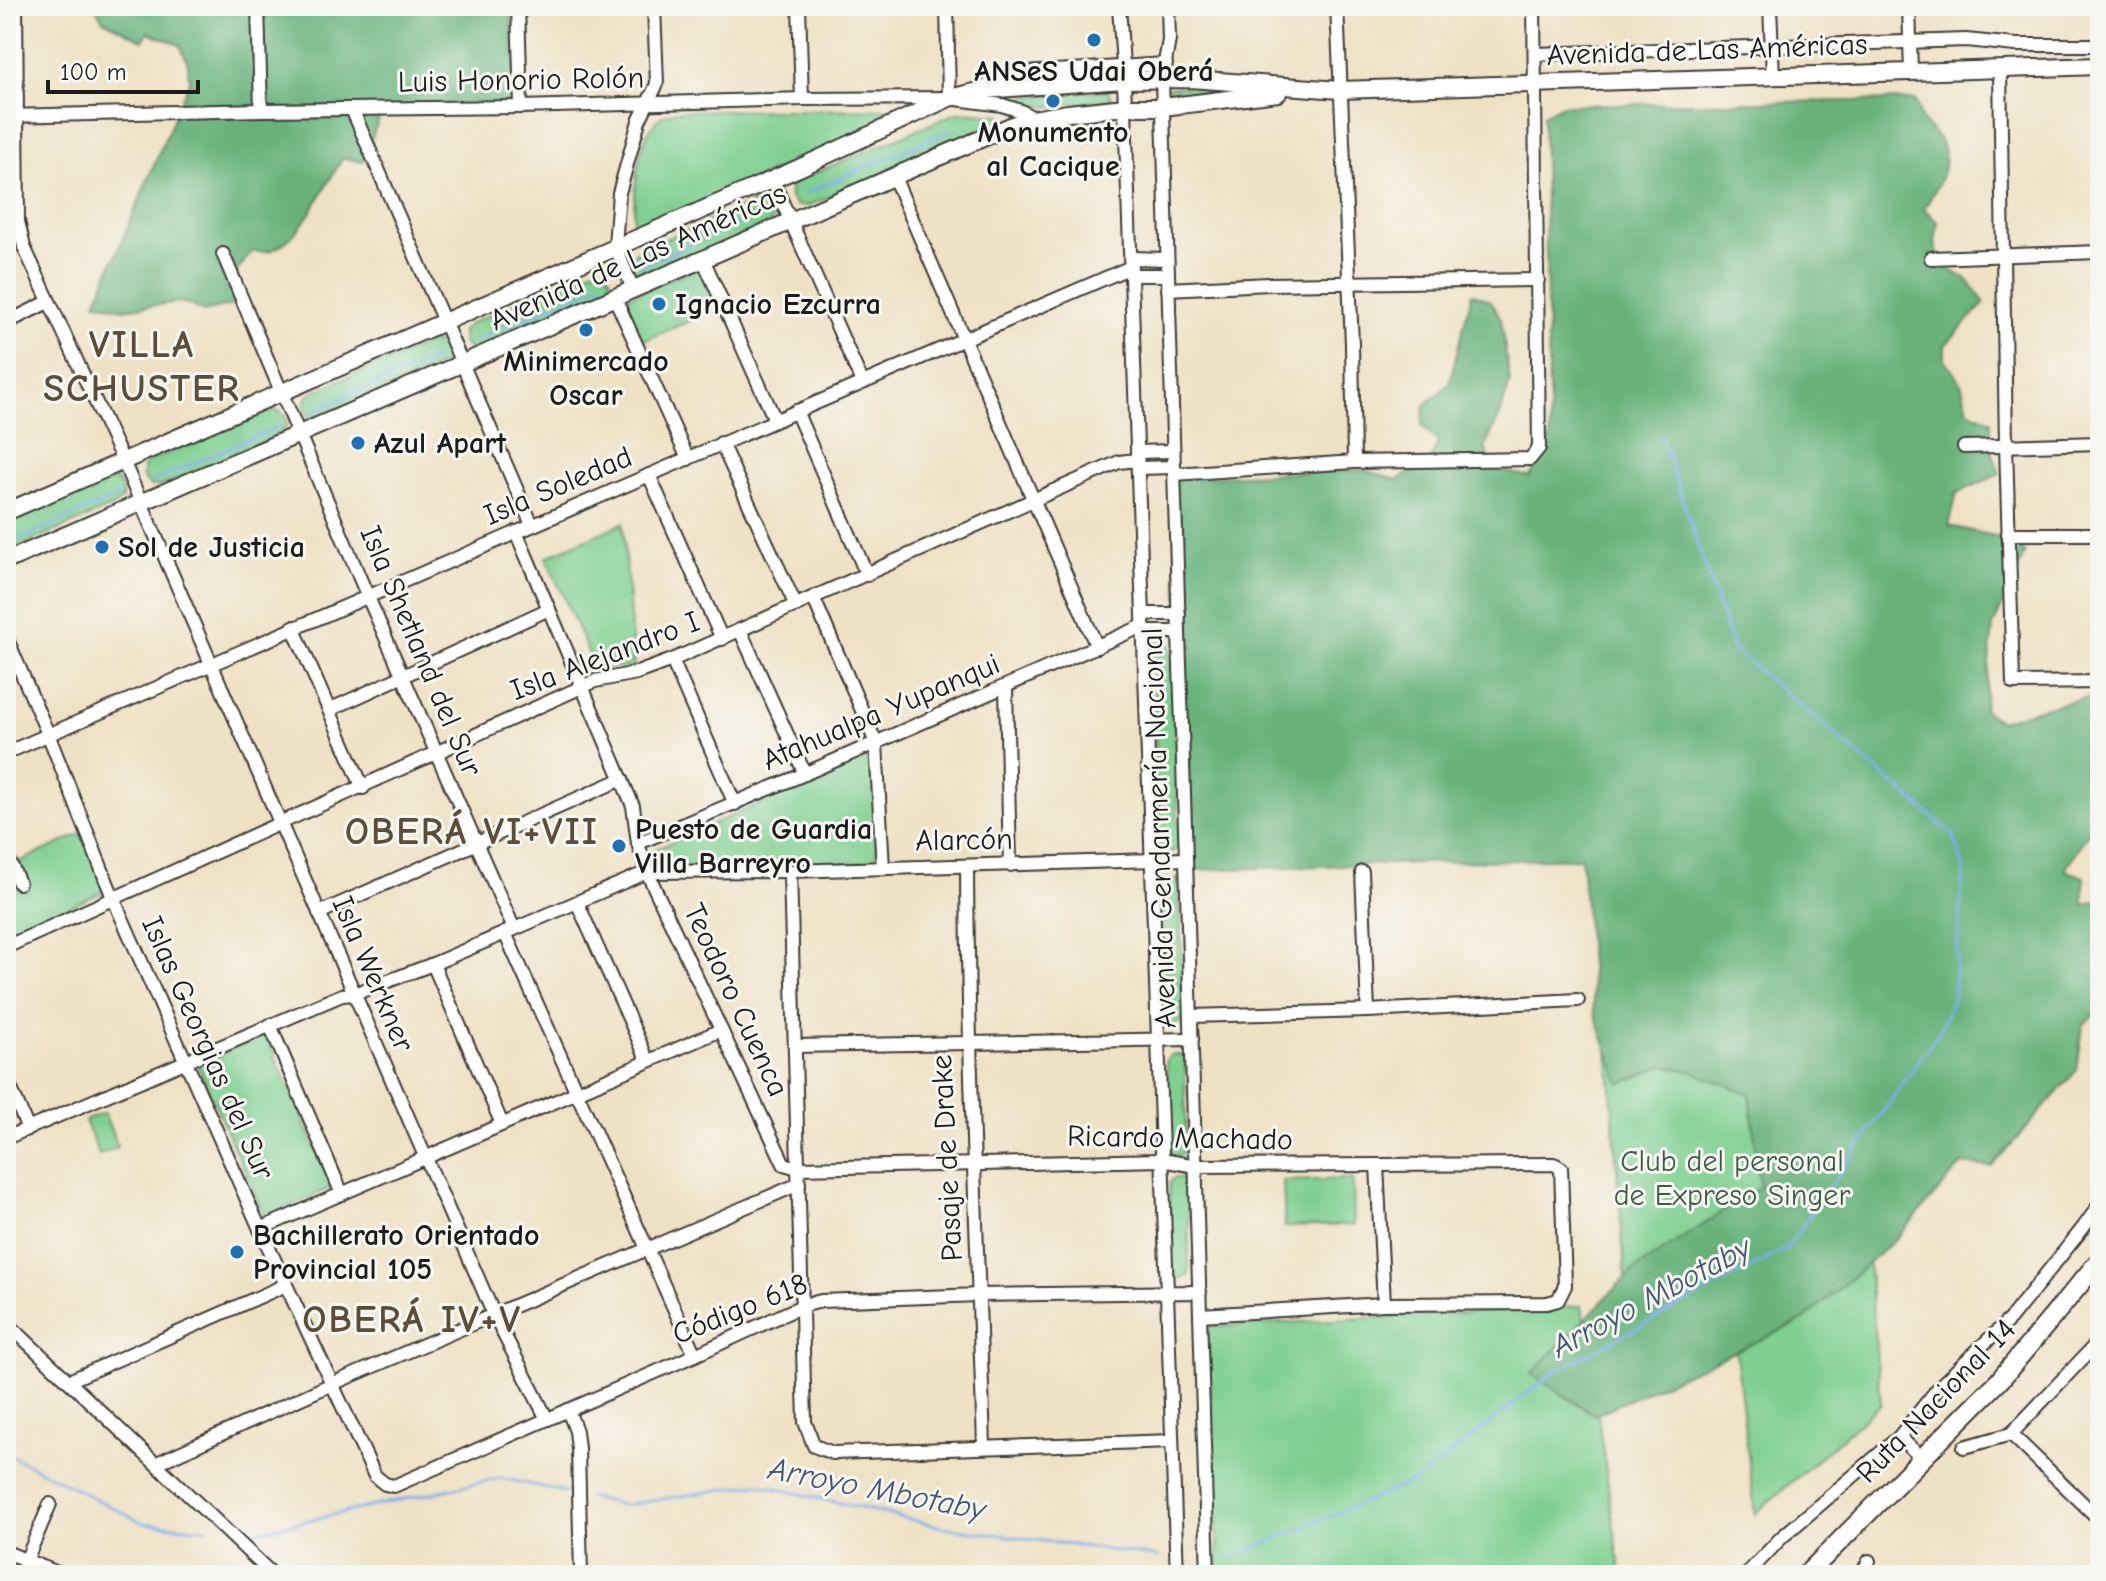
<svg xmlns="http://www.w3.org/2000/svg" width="2106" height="1581" font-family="'Comic Neue',sans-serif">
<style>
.green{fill:#7fcf90;stroke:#4e7656;stroke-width:2}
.forest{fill:#67b27a;stroke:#42674b;stroke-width:2}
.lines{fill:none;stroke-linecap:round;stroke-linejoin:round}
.stream{stroke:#7aade7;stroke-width:3}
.minor-casing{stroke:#3c3a35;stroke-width:16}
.major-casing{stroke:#3c3a35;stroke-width:20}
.highway-casing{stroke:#3c3a35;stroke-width:22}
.minor{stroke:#fff;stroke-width:12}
.major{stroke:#fff;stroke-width:16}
.highway{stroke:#fff;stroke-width:18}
.poi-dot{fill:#1f6fb2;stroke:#f6f6f2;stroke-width:3}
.labels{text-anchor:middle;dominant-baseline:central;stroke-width:6;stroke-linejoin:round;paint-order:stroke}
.street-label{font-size:30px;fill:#1c1c1c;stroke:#f6f6f2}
.poi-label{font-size:30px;font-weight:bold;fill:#1c1c1c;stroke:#f6f6f2;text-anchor:start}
.park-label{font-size:30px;fill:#3f5b45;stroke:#f6f6f2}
.water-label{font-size:32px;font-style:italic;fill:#42566d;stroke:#f6f6f2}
.district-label{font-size:38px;font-weight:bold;letter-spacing:2px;fill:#5d4d38;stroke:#f6f6f2}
</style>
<rect width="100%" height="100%" fill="#f6f6f2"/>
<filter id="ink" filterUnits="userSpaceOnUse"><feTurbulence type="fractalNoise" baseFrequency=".0125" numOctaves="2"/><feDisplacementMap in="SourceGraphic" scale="16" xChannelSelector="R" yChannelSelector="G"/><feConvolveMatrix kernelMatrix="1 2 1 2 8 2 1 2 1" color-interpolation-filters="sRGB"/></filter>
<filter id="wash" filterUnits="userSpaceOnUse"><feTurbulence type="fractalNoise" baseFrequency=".006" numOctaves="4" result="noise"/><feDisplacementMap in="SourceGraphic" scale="32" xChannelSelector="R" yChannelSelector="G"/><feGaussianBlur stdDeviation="1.8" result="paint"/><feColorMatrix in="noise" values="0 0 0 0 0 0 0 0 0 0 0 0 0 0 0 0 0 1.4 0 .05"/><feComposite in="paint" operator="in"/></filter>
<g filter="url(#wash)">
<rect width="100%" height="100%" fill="#efe1c3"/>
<!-- green -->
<g class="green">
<path d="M1167 87H1214L1241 92 1171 93Z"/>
<path d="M1107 90 1112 99 1052 107 1009 102 1033 95Z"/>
<path d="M898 109 901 117 639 229 633 225C636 191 633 144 659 118 663 114 671 113 677 111Z"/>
<path d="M959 112 1001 115 1005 122 976 131 968 138 808 206H797L790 198V187L798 180Z"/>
<path d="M758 200 768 201 775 209 774 219 766 226 650 276H639L631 268V257L639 250Z"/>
<path d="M700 266 718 309 643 341 625 298Z"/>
<path d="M594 269 604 270 611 278 610 289 602 296 480 350H469L462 342V331L469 324Z"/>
<path d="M431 342 442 343 448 351V362L323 418H312L305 411V400L312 392Z"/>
<path d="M269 410 280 411 287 419 286 429 277 436 161 486H150L143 478V467L150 460Z"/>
<path d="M105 479 116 480 123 488 122 499 114 506 6 552V521Z"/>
<path d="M623 523 634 669 594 665 546 557Z"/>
<path d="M1157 641H1167L1171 650 1179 846 1172 852 1163 853 1158 847 1153 649Z"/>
<path d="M864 758 875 761 877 862 654 869 649 852Z"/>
<path d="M81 834 107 890 6 936V868Z"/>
<path d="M1165 880H1175L1179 885 1184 1018 1178 1024H1168L1163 1019 1160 885Z"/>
<path d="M1604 998 1852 1080 1881 1404 1755 1514 1729 1293 1627 1300Z"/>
<path d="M265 1034 333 1187 265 1217 197 1064Z"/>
<path d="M1171 1055H1181L1185 1060 1186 1153 1174 1157 1168 1150 1166 1060Z"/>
<path d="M104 1113 118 1147 99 1155 85 1120Z"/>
<path d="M1174 1178H1184L1188 1183 1189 1276 1177 1279 1171 1273 1169 1183Z"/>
<path d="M1353 1179 1354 1225 1285 1227 1283 1181Z"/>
<path d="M1582 1306 1621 1575H1219L1207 1327Z"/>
</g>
<!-- forest -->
<g class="forest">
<path d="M94 6H511L517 106 381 113 363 162 343 158C324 186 303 238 272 250 266 252 258 252 252 252L237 271 239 303 204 312 182 302 123 309 96 302 189 82 188 64 180 45 148 32 143 41 103 20Z"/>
<path d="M1915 100C1918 107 1920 118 1925 124 1930 130 1938 135 1941 143 1952 167 1936 189 1924 209L1938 222 1935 243 1941 266 1967 279 1985 303 1945 345V360L1961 383 1968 410 1991 421V448L2000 474 1957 493 1949 526 2008 539 2025 552 1993 626 1984 710 2000 721 2042 708 2100 695V813L2065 870 2084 877V905L2100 900V1010L2083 1025 2077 1070 1992 1167 1962 1164 1896 1239 1802 1321 1595 1415 1531 1374 1632 1271 1760 1187 1750 1094 1690 1071 1663 1066 1620 1084 1594 1012 1581 858 1193 870 1172 478 1365 470 1397 480 1429 463 1438 442 1422 426 1425 405 1449 384 1472 293 1491 301 1501 319 1510 382 1500 415 1485 447 1493 469 1530 477 1550 438 1543 115 1562 105Z"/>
</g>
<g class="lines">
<!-- stream -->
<g class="stream">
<path d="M806 193 949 131"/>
<path d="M639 266 756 217"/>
<path d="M474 341 602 284"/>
<path d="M313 411 437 358"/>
<path d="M153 481 279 426"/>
<path d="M6 545 118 496"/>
<path d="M6 1453 143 1523 207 1529"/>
<path d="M588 1497 624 1505 757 1484 943 1527 1159 1557"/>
<path d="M250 1533 501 1478 569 1493"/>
<path d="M1230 1558 1417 1480 1556 1371 1786 1249 1941 1029 1953 997 1964 870 1954 835 1733 649 1661 436"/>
</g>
</g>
</g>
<g filter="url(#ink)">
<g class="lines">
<defs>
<g id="minor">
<path d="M16 6 18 221 24 247 123 461 494 1315 547 1419"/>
<path d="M258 6 261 110"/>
<path d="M518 6 521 107"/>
<path d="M799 6 802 99"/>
<path d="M947 6 949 98"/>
<path d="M1119 6 1124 80 1177 1575"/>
<path d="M1168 6 1169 40 1162 79 1208 1575"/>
<path d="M1770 6 1773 77"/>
<path d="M1909 6 1911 72"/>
<path d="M1536 54 1966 40 2016 45H2100"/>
<path d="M2000 69 2006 445 2013 683 2100 682"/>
<path d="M982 90 996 79 1008 74 1166 64"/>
<path d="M352 109 532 525"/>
<path d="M6 116 261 110 521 107 802 99 949 98 1002 105 1021 111 1033 118"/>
<path d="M894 177 1097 647"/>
<path d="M772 179 862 382"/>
<path d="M223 254 367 595 514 929"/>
<path d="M1130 258 1167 259"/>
<path d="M1931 258 2100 252"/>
<path d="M703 259 775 420"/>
<path d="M1131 275H1168"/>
<path d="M633 289 615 246 619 193 639 121 657 84 654 6"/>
<path d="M1168 289 1269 284 1538 280"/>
<path d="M615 298 688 459"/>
<path d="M6 323 48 302"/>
<path d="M796 411 867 575"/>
<path d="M721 443 796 606"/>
<path d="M1964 447 2100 443"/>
<path d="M1137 452 1173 451"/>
<path d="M1354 462 1530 459 1539 448 1534 6"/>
<path d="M1138 468 1174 467"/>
<path d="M1174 474 1354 462 1352 344 1337 6"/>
<path d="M649 475 722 639"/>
<path d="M516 532 633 806 638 843 647 872 784 1164 798 1168 1162 1160 1196 1166 1554 1164 1561 1168 1565 1286 1558 1300 1547 1303 1384 1304 1200 1315"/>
<path d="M2008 534H2100"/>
<path d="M814 599 876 743 883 868"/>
<path d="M1143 614H1179"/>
<path d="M293 627 363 788"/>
<path d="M740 630 805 774"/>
<path d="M1144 632H1179"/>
<path d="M6 637 48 734 114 900 260 1229 375 1476 385 1484 394 1486 695 1355 802 1306 821 1301 979 1295 1200 1292"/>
<path d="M672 660 735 804"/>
<path d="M1006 687 1010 865"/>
<path d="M329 710 549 609"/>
<path d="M6 753 1131 267"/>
<path d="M638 843 795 778 1143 626"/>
<path d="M6 854 19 883"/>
<path d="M967 866C968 1060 978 1254 984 1447"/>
<path d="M790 871 805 1422 814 1446 833 1453 1172 1441"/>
<path d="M1362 872 1368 1011"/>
<path d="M577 902 648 1061"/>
<path d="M319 913 622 779"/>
<path d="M505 933 695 1355"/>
<path d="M6 947 595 681 637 673 672 660 1119 462 1137 460"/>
<path d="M433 964 502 1124"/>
<path d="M1191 1016 1368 1011 1578 1000"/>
<path d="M270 1025 342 1194"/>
<path d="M795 1046 1192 1039"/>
<path d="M6 1077 28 1129"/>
<path d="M6 1138 342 995 354 994 433 964 647 872 790 871 1186 859"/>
<path d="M1377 1165 1384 1304"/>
<path d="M260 1229 721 1030"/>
<path d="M6 1322 273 1575"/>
<path d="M69 1381 286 1285"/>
<path d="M568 1410 576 1431 578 1449 581 1575"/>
<path d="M2011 1434 2100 1520"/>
<path d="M1899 1437 1922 1458"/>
<path d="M1964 1447 2011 1434 2100 1340"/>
<path d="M157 1463 332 1384 799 1184"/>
<path d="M6 1552 62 1575"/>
<path d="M20 1575 50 1504"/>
<path d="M1746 1575 1782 1537 1899 1437 1940 1386 2010 1319 2083 1228 2100 1204"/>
<path d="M1861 1575 1869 1561"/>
</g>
<g id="major">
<path d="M6 512 799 168 949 98 983 90 1124 80 1191 79 1340 90 2100 66"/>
<path d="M6 561 1022 121 1068 113 1125 107H1163L1278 93"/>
</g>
<path id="highway" d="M1806 1575 1999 1381 2100 1260"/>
</defs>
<!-- minor casing -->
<use href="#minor" class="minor-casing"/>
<!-- major casing -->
<use href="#major" class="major-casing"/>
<!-- highway casing -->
<use href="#highway" class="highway-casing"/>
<!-- minor -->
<use href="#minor" class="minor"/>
<!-- major -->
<use href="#major" class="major"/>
<!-- highway -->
<use href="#highway" class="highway"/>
</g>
</g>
<!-- markers -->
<g class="poi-dot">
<circle cx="1094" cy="40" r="8"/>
<circle cx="1053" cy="101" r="8"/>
<circle cx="659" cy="304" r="8"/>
<circle cx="586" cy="330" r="8"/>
<circle cx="358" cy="443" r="8"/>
<circle cx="102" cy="547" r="8"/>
<circle cx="619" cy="846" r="8"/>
<circle cx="237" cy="1252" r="8"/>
</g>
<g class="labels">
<!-- street labels -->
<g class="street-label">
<text transform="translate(1707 50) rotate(-2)">Avenida de Las Américas</text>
<text transform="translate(521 80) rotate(-1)">Luis Honorio Rolón</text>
<text transform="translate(638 257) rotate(-24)">Avenida de Las Américas</text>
<text transform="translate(558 486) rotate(-23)">Isla Soledad</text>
<text transform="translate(421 651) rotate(67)">Isla Shetland del Sur</text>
<text transform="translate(605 656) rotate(-21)">Isla Alejandro I</text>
<text transform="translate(881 712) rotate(-23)">Atahualpa Yupanqui</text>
<text transform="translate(1159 828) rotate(-92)">Avenida Gendarmería Nacional</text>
<text transform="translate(964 840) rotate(-1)">Alarcón</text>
<text transform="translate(373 974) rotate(67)">Isla Werkner</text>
<text transform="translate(736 1000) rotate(65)">Teodoro Cuenca</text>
<text transform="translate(208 1048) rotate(66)">Islas Georgias del Sur</text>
<text transform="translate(1180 1138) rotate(1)">Ricardo Machado</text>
<text transform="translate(947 1158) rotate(-93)">Pasaje de Drake</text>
<text transform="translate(740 1309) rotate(-22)">Código 618</text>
<text transform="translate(1936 1401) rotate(-46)">Ruta Nacional 14</text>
</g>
<!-- poi labels -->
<g class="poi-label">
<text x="1094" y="71" text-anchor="middle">ANSeS Udai Oberá</text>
<text x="1053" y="132" text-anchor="middle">Monumento<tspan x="1053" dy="34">al Cacique</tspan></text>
<text x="675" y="304">Ignacio Ezcurra</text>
<text x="586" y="361" text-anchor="middle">Minimercado<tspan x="586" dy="34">Oscar</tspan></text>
<text x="374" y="443">Azul Apart</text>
<text x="118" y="547">Sol de Justicia</text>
<text x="635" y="829">Puesto de Guardia<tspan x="635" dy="34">Villa Barreyro</tspan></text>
<text x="253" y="1235">Bachillerato Orientado<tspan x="253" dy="34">Provincial 105</tspan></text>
</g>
<!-- park labels -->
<g class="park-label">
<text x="1732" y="1161">Club del personal<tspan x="1732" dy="34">de Expreso Singer</tspan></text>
</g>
<!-- water labels -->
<g class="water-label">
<text transform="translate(1651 1297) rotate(-28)">Arroyo Mbotaby</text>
<text transform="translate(877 1489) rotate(11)">Arroyo Mbotaby</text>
</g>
<!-- district labels -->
<g class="district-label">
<text x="142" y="345">VILLA<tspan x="142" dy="44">SCHUSTER</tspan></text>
<text x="472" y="832">OBERÁ VI+VII</text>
<text x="412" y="1320">OBERÁ IV+V</text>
</g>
</g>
<!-- margin -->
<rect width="2106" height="1581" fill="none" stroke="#f6f6f2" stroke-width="32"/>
<!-- scale -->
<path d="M48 80v12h150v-12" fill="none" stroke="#1c1c1c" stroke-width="4"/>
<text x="60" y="80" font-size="24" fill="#1c1c1c" stroke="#f6f6f2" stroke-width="6" paint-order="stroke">100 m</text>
</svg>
